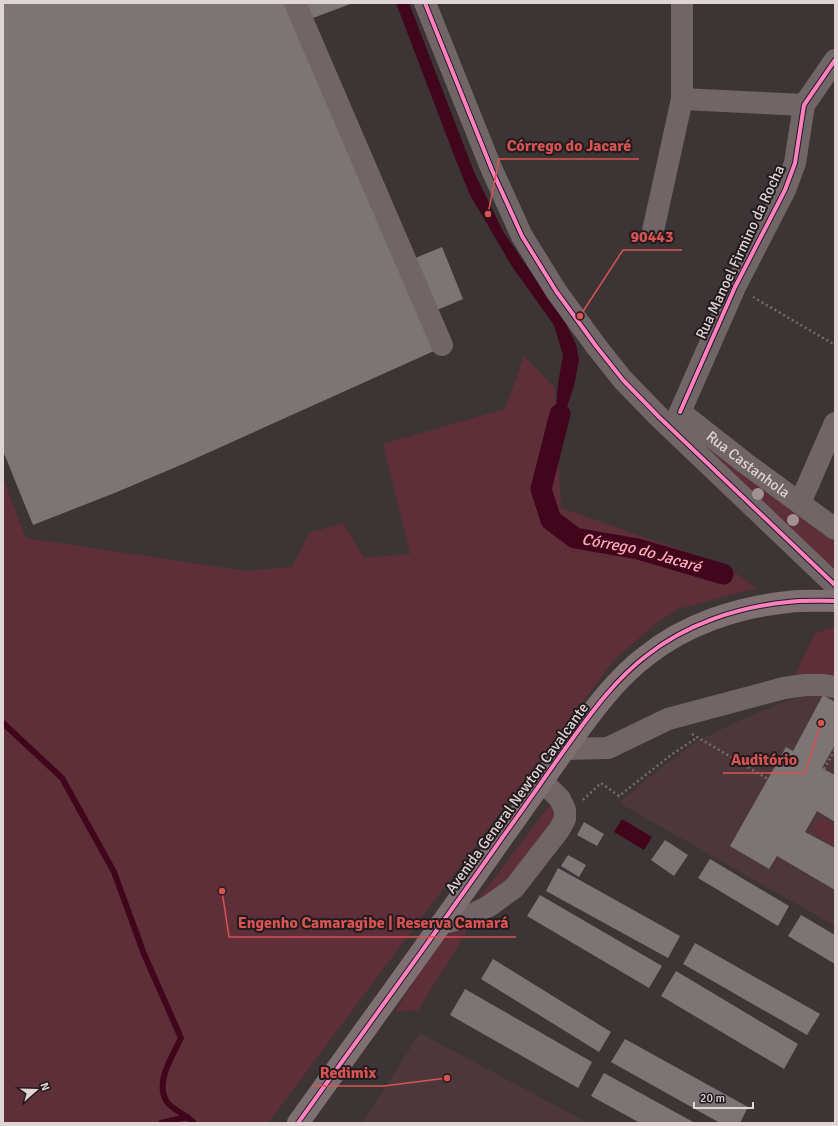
<svg xmlns="http://www.w3.org/2000/svg" width="838" height="1126" font-family="Signika,sans-serif">
<style>
.built{fill:#4d373b}
.green{fill:#5e2f39}
.water{fill:#41061c}
.lines{fill:none;stroke-linecap:round;stroke-linejoin:round}
.stream{stroke:#41061c;stroke-width:6}
.canal{stroke:#41061c;stroke-width:21}
.building{fill:#7c7475}
.path{stroke:#756d6e;stroke-width:2.5;stroke-dasharray:2 3;stroke-linecap:butt}
.minor{stroke:#706567;stroke-width:22}
.major{stroke:#7e7072;stroke-width:22}
.cycleway-casing{stroke:#221a1c;stroke-width:6}
.cycleway{stroke:#ff80c0;stroke-width:4}
.tree{fill:#a19194}
.labels{text-anchor:middle;dominant-baseline:central;stroke-width:4;stroke-linejoin:round;paint-order:stroke}
.street-label{font-size:15px;fill:#dfd4d6;stroke:#221a1c}
.water-label{font-size:16px;font-style:italic;fill:#feabbc;stroke:#221a1c}
.leader{fill:none;stroke:#d85354;stroke-width:1.5}
.callout-dot{fill:#d85354;stroke:#221a1c;stroke-width:1.5}
.callout-label{font-size:16px;text-anchor:middle;font-weight:bold;fill:#d85354;stroke:#221a1c;stroke-width:4;stroke-linejoin:round;paint-order:stroke}
</style>
<rect width="100%" height="100%" fill="#3d3436"/>
<!-- built -->
<g class="built">
<path d="M835 686V926L619 803 648 778 697 741 743 719 789 700 829 689Z"/>
<path d="M420 1033 588 1123H362Z"/>
</g>
<!-- green -->
<g class="green">
<path d="M524 356 555 388 561 508 724 565 757 588 678 609 654 625 615 659 268 1123H3V478L26 538 246 571 292 567 309 533 343 523 364 558 410 554 383 444 505 409Z"/>
<path d="M668 418 835 541V573Z"/>
<path d="M835 627V680L810 675H795L815 633Z"/>
<path d="M549 806H552L558 813 511 882 473 906Z"/>
<path d="M820 817 835 825V846L812 832Z"/>
<path d="M475 917 455 951 418 1010 395 1012 439 941Z"/>
</g>
<!-- water -->
<g class="water">
<path d="M396 3H409L474 172 504 233 565 322 576 344 579 360 574 386 563 419 553 442 558 384 563 355 554 325 513 268 470 195 455 158Z"/>
<path d="M622 819 652 837 644 850 614 832Z"/>
</g>
<g class="lines">
<!-- stream -->
<g class="stream">
<path d="M3 723 62 778 114 872 144 954 181 1038C173 1055 154 1083 167 1102 174 1111 187 1115 194 1123"/>
<path d="M161 1123 187 1117"/>
</g>
<!-- canal -->
<path class="canal" id="s1" d="M560 414 541 489 551 520 575 538 638 549 723 574"/>
</g>
<!-- building -->
<g class="building">
<path d="M3 3H284L434 351 183 464 117 492 33 525 3 451Z"/>
<path d="M298 3H353L305 21Z"/>
<path d="M442 247 463 299 430 313 408 261Z"/>
<path d="M823 695 835 702V745L822 768 835 775V822L817 811 805 832 835 848V890L777 856 769 869 730 846 786 747 793 751Z"/>
<path d="M584 822 604 834 597 846 577 835Z"/>
<path d="M665 840 688 855 674 876 651 860Z"/>
<path d="M568 855 586 865 579 877 561 866Z"/>
<path d="M710 859 789 906 778 926 698 878Z"/>
<path d="M558 868 680 936 668 958 546 891Z"/>
<path d="M540 895 662 966 649 988 527 916Z"/>
<path d="M801 915 835 935V964L788 936Z"/>
<path d="M695 943 820 1014 807 1035 683 964Z"/>
<path d="M493 959 611 1032 599 1052 481 979Z"/>
<path d="M676 971 798 1044 784 1069 661 996Z"/>
<path d="M465 989 592 1062 578 1088 450 1015Z"/>
<path d="M625 1039 748 1107 740 1123H720L611 1062Z"/>
<path d="M604 1073 695 1123H640L591 1096Z"/>
</g>
<g class="lines">
<!-- path -->
<g class="path">
<path d="M753 297 835 345"/>
<path d="M692 734 768 779"/>
<path d="M824 769 835 750"/>
<path d="M583 800 601 783 619 796 671 755 698 737"/>
</g>
<!-- minor -->
<g class="minor">
<path d="M295 3 442 345"/>
<path d="M425 3 492 170 522 236 556 291 596 346 623 380 659 417 835 585"/>
<path d="M682 99 804 105"/>
<path d="M653 231 682 99V3"/>
<path d="M680 412 735 287 785 190 795 163 804 105 835 60"/>
<path id="s2" d="M680 412 745 463 835 529"/>
<path d="M800 503 835 423"/>
<path d="M565 749 608 748 668 719 784 688 805 685H824L835 687"/>
<path d="M441 924 467 917 489 906 514 888 559 830 565 819V810L560 799 542 781"/>
</g>
<!-- major -->
<path class="major" d="M298 1123C366 1028 435 934 502 838 526 805 549 771 573 738 594 709 617 678 646 656 686 624 738 607 788 602 803 600 819 601 835 601"/>
<defs>
<g id="cycleway">
<path d="M425 3 492 170 522 236 556 291 596 346 623 380 659 417 835 585"/>
<path d="M680 412 735 287 785 190 795 163 804 105 835 60"/>
<path d="M298 1123C366 1028 435 934 502 838 526 805 549 771 573 738 594 709 617 678 646 656 686 624 738 607 788 602 803 600 819 601 835 601"/>
</g>
</defs>
<!-- cycleway casing -->
<use href="#cycleway" class="cycleway-casing"/>
<!-- cycleway -->
<use href="#cycleway" class="cycleway"/>
</g>
<!-- trees -->
<g class="tree">
<circle cx="758" cy="494" r="6"/>
<circle cx="793" cy="520" r="6"/>
</g>
<g class="labels">
<!-- street labels -->
<g class="street-label">
<text transform="translate(740 252) rotate(-65)">Rua Manoel Firmino da Rocha</text>
<text stroke="none"><textPath href="#s2" startOffset="86">Rua Castanhola</textPath></text>
<text transform="translate(517 798) rotate(-54)">Avenida General Newton Cavalcante</text>
</g>
<!-- water labels -->
<g class="water-label">
<text stroke="none"><textPath href="#s1" startOffset="208">Córrego do Jacaré</textPath></text>
</g>
</g>
<!-- callouts -->
<path class="leader" d="M488 214L499 159H639M580 316L623 250H682M821 723L805 773H723M222 891L229 937H516M447 1078L384 1086H312"/>
<g class="callout-dot">
<circle cx="488" cy="214" r="4"/>
<circle cx="580" cy="316" r="4"/>
<circle cx="821" cy="723" r="4"/>
<circle cx="222" cy="891" r="4"/>
<circle cx="447" cy="1078" r="4"/>
</g>
<g class="callout-label">
<text x="569" y="151">Córrego do Jacaré</text>
<text x="652" y="242">90443</text>
<text x="764" y="765">Auditório</text>
<text x="373" y="928">Engenho Camaragibe | Reserva Camará</text>
<text x="348" y="1078">Redimix</text>
</g>
<!-- border -->
<rect width="838" height="1126" fill="none" stroke="#dfd4d6" stroke-width="8"/>
<!-- north arrow -->
<g transform="translate(36 1090) rotate(70)" stroke="#221a1c" stroke-width="3" paint-order="stroke">
<path d="M0-3L7 15L0 10L-7 15Z" fill="#dfd4d6"/>
<text y="-6" font-size="11" font-weight="bold" text-anchor="middle" fill="#dfd4d6">N</text>
</g>
<!-- scale -->
<path d="M694 1102v6h59v-6" fill="none" stroke="#dfd4d6" stroke-width="2"/>
<text x="700" y="1102" font-size="12" fill="#dfd4d6" stroke="#221a1c" stroke-width="3" paint-order="stroke">20 m</text>
</svg>
